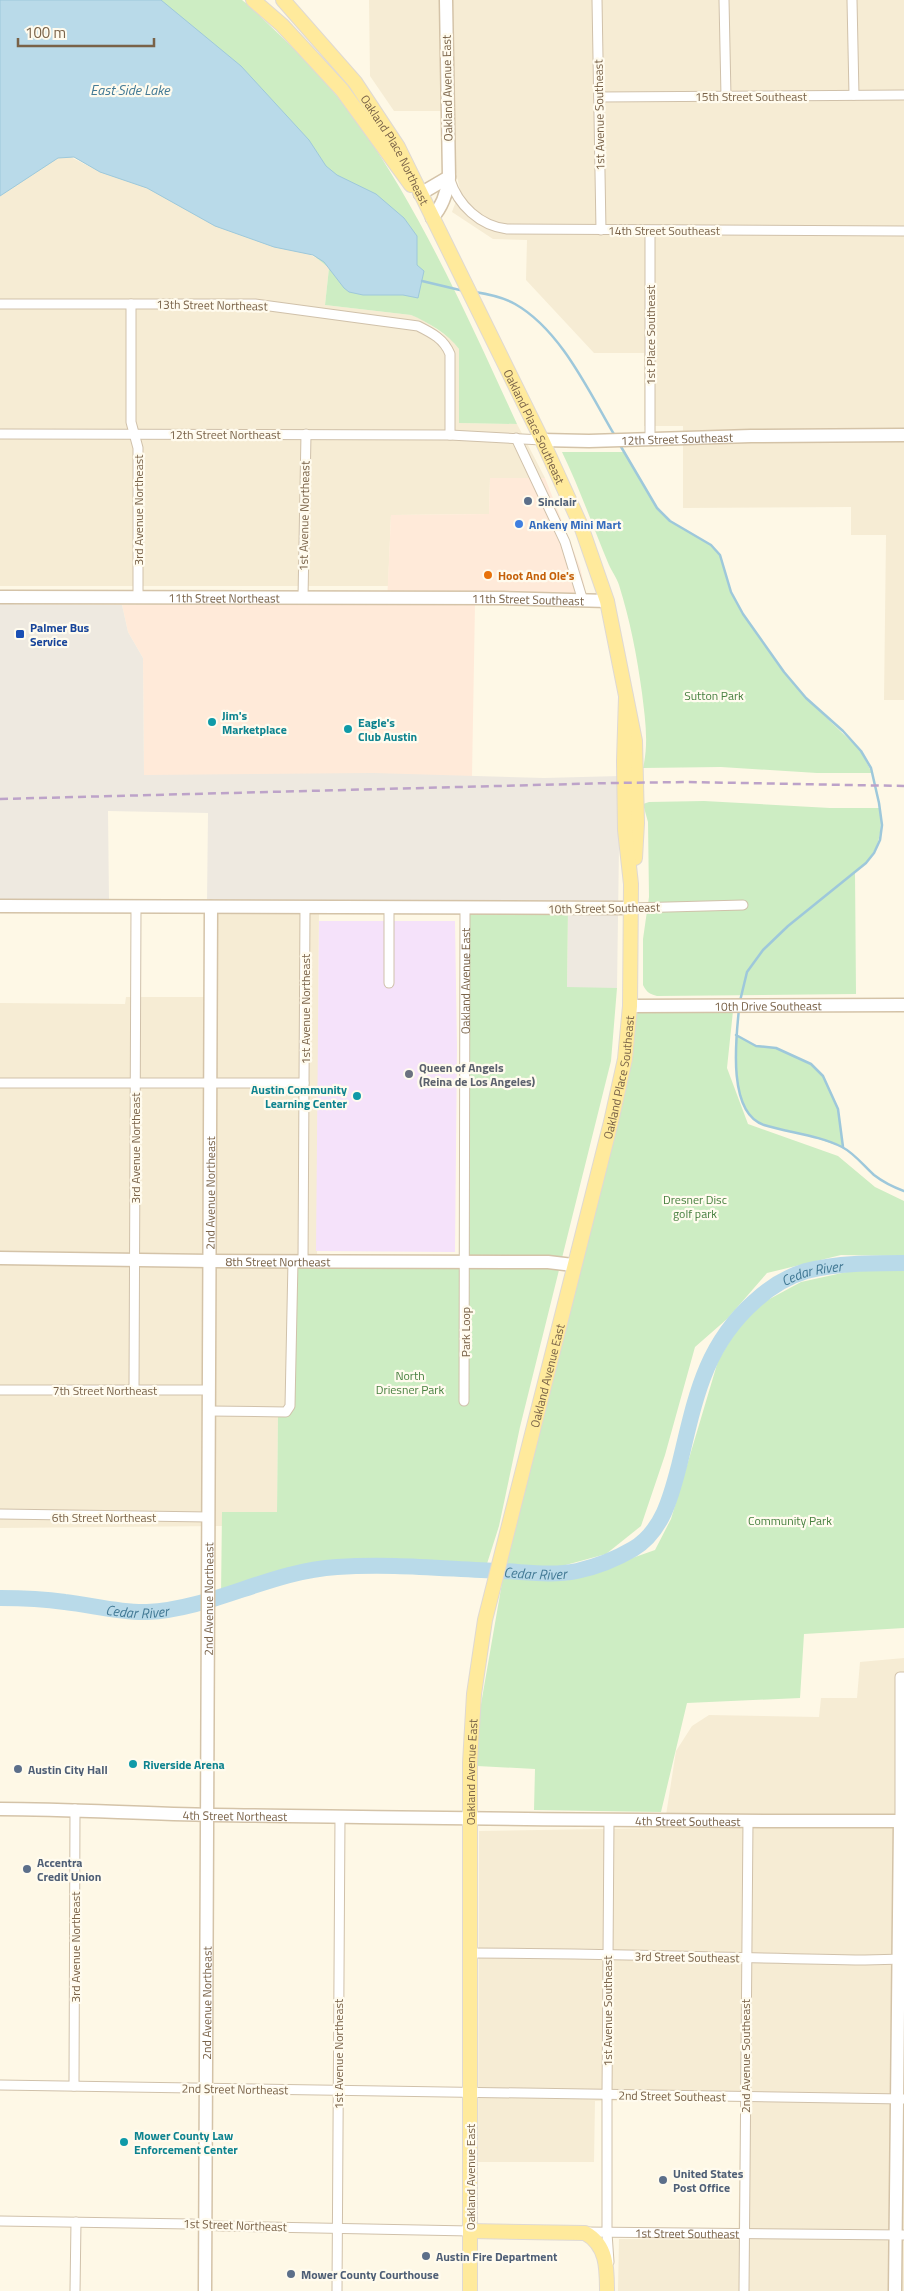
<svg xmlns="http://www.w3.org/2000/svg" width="904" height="2291" font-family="'Titillium Web',sans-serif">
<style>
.residential{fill:#f6ecd4}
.commercial{fill:#ffead9}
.industrial{fill:#eee9e0}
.education{fill:#f5e2fa}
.green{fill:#cdedc3}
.water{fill:#b9dae9;stroke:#9ec8db}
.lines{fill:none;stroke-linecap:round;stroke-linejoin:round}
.stream{stroke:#9ec8db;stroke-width:2.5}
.river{stroke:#b9dae9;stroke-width:16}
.street-casing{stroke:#d0c1aa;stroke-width:11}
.secondary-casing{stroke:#d4c3a8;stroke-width:15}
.primary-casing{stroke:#dfd9d3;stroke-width:16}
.street{stroke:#fff;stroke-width:9}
.secondary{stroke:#fff;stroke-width:12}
.primary{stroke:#ffea9c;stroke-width:14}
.rail{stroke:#bda3c9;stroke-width:2.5;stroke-dasharray:8 5;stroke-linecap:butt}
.service-dot{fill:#5c6f8a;stroke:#fffbee;stroke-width:2}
.shop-dot{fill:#3f7fe0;stroke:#fffbee;stroke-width:2}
.food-dot{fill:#e8710a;stroke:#fffbee;stroke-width:2}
.transit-dot{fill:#1a4fb4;stroke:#fffbee;stroke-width:2}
.culture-dot{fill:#0f9aa8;stroke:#fffbee;stroke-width:2}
.worship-dot{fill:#6b7280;stroke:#fffbee;stroke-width:2}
.labels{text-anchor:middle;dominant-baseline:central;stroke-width:4.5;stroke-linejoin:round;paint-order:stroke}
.street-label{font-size:12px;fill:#796248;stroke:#fffbee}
.service-label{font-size:12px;font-weight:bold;fill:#4e5e75;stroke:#fffbee;text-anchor:start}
.shop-label{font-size:12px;font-weight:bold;fill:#366cbe;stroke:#fffbee;text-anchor:start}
.food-label{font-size:12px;font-weight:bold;fill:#c56008;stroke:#fffbee;text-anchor:start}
.transit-label{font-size:12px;font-weight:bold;fill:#164399;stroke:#fffbee;text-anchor:start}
.park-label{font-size:12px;fill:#488040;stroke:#fffbee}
.culture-label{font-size:12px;font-weight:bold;fill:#0d838f;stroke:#fffbee;text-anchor:start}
.worship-label{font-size:12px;font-weight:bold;fill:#5b616d;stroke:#fffbee;text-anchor:start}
.water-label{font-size:14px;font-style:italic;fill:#437a95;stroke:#fffbee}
</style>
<rect width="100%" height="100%" fill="#fef8e6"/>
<!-- residential -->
<g class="residential">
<path d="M369 0H904V700H884L886 535H851V507L683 508V426H644V353H594L526 280 527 240 493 239 452 212 460 190 455 168 454 111H394L370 76Z"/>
<path d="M69 156 100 172 147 188 215 226 274 247 304 252 319 259 329 268 325 305 411 315 422 319 452 340 459 349V423L517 424 545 478H490L489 514 391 515 388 586H0V196L58 158Z"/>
<path d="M207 902 319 903 317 1261 290 1406 278 1412 277 1513 223 1512 222 1526 0 1528V1003L125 1004 126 997H206Z"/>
<path d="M904 1658V2291H618L619 2239 738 2240 741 2102 595 2101 594 2162H478L479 1831 664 1828 676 1751 692 1726 709 1715 819 1717 821 1698H857L860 1662Z"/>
</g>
<!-- commercial -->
<path class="commercial" d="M490 478H545L580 567 589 606 475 604 472 776 144 775 143 658 128 632 122 605 387 603 391 515 489 514Z"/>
<!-- industrial -->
<path class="industrial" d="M0 604 122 605 128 632 143 658 144 775 373 773 544 778 620 776 617 988H567L568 909 207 902 208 813 108 811 109 901H0Z"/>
<!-- education -->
<path class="education" d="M319 921H455L457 1047 455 1252 316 1251Z"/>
<!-- green -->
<g class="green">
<path d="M0 0H242L247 4C287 41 326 79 358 123 422 213 471 324 517 424L459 423V349C448 334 428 322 411 315L325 305 329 268 313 255 274 247 215 226 147 188 100 172 74 157 58 158 0 196Z"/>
<path d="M562 452H625L657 508 670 521 711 545 720 555 731 592 743 614 784 672 806 698 860 750 872 773H817L721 767 643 768C649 743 645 718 642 693 637 656 630 620 619 585 617 578 612 572 609 565 593 527 580 489 562 452Z"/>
<path d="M704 801 830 808H880C883 836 878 854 855 872L856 994 657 996C650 994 647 993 643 985V939L649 897 648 822 643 804 649 802Z"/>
<path d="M465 909H568L567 987 617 988 611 1061 604 1089 520 1427 499 1526 485 1570C424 1568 358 1558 297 1571 271 1577 247 1589 221 1596L222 1512H277L278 1412H286L293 1261 464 1262Z"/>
<path d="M733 1011 727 1068 748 1124 838 1156 875 1187 904 1201V1256L841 1255 767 1273 727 1319 695 1347 665 1455 641 1526 606 1554 562 1566H505L636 1013Z"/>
<path d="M736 1035 756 1046 776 1048 811 1064 823 1076 838 1109 843 1147C826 1142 809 1135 791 1131 781 1128 767 1128 757 1122 734 1108 735 1058 736 1035Z"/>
<path d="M904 1270V1628L804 1634 800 1698 687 1703 661 1812 534 1810 535 1769 477 1766 480 1710 503 1577 541 1581 570 1580 655 1550 671 1519 718 1361 738 1327 764 1302 801 1282 851 1271Z"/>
</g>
<!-- water -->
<path class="water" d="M0 0H161L241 66 309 140 326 166 337 175 376 194 404 218 417 236V265L424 271 418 298 403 295H363L349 292 344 288 324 262 313 255 274 247 215 226 147 188 100 172 74 157 58 158 0 196Z"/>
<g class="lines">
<!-- stream -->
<g class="stream">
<path d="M422 281 464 291"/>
<path d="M475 292C488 294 503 297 515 304 561 330 589 392 615 436"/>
<path d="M620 445 657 508 670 521 711 545 720 555 731 592 743 614 784 672 806 698 843 731 861 751 871 768 879 803 882 825 880 840 874 853 866 863 788 926 763 950 747 972 740 1001"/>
<path d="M739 1009C736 1038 727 1113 764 1125 790 1133 818 1135 842 1147 854 1153 864 1166 874 1175 883 1182 893 1187 904 1191"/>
<path d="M736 1035 756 1046 776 1048 811 1064 823 1076 838 1109 843 1147"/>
</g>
<!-- river -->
<path class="river" id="s1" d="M0 1598C22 1598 44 1599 65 1602 92 1605 119 1613 147 1612 212 1609 270 1571 337 1567 391 1563 446 1569 501 1571 526 1572 552 1576 577 1571 595 1567 616 1559 633 1549 662 1532 671 1497 679 1466 695 1401 703 1347 755 1301 770 1287 786 1277 806 1271 837 1263 872 1263 904 1263"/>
<defs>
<g id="street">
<path d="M597 0 601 230"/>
<path d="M724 0 726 96"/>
<path d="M852 0 854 95"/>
<path d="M599 97 904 95"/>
<path d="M450 180C458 205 480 226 507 229L904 231"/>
<path d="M650 231V439"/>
<path d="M0 304H255L418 326C432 333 444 339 450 354V435"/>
<path d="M131 304V422L138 448V597"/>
<path d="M0 434 450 435 542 440"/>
<path d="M516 438 565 542 583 601"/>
<path d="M303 598 306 434"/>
<path d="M631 908 743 905"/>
<path d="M389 983V909"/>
<path d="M0 1083H304"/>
<path d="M303 1261 305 908"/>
<path d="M0 1390H209"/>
<path d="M134 1390 136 907"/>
<path id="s2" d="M464 1401 465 909"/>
<path d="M209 1411 286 1412 290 1406 293 1261"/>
<path d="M0 1514 209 1517"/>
<path d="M609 1820 607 2095V2233L609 2262"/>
<path d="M900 1821V1677H904"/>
<path d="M470 1953C602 1953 733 1958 865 1960L904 1959"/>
<path d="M0 2085 904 2099"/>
<path d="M74 2086 75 1809"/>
<path d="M0 2221 191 2224 221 2226 470 2231"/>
<path id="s3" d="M585 2232 904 2235"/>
<path d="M75 2291 76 2222"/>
<path d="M337 2291 340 1817"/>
<path d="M744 2291 748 1821"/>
</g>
<g id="secondary">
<path d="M420 194 449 177"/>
<path d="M432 218C443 206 447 193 449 177L446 0"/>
<path id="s4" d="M542 440 589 441 751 436 904 435"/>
<path id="s5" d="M0 597 503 598 607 601"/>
<path d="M0 906 631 908"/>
<path id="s6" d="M630 1006 904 1005"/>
<path id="s7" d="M0 1258 210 1261 548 1262 573 1265"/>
<path id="s8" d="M0 1809C71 1809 142 1814 213 1815 444 1818 674 1822 904 1821"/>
<path id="s9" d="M205 2291 211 907"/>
<path d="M895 2291 900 1821"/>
</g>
<g id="primary">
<path d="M253 0 282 25 342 90 411 185"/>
<path id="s10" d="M283 0 355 82 398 147 542 440 581 526 607 601 635 741 637 823 635 858"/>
<path d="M470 2231 585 2233C607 2245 607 2268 607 2291"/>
<path id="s11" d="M470 2291V1763L474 1694 485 1620 611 1122 625 1059 630 1006 631 884 625 830 624 761 626 697"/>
</g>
</defs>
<!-- street casing -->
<use href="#street" class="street-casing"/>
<!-- secondary casing -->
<use href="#secondary" class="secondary-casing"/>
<!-- primary casing -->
<use href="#primary" class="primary-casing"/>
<!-- street -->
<use href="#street" class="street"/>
<!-- secondary -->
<use href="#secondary" class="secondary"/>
<!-- primary -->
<use href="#primary" class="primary"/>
<!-- rail -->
<path class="rail" d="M0 799 612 783 689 782 904 786"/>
</g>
<!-- markers -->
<g class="service-dot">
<circle cx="528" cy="501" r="5"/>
<circle cx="18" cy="1769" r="5"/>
<circle cx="27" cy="1869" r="5"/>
<circle cx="663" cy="2180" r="5"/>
<circle cx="426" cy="2256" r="5"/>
<circle cx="291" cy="2274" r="5"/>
</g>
<circle class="shop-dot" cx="519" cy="524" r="5"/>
<circle class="food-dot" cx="488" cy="575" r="5"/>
<rect class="transit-dot" x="15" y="629" width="10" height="10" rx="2.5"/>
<g class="culture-dot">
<circle cx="212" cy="722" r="5"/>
<circle cx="348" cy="729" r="5"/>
<circle cx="357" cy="1096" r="5"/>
<circle cx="133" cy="1764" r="5"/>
<circle cx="124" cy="2142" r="5"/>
</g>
<circle class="worship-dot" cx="409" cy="1074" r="5"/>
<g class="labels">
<!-- street labels -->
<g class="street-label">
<text transform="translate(447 88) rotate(-91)">Oakland Avenue East</text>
<text x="751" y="96">15th Street Southeast</text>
<text transform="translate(599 115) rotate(-91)">1st Avenue Southeast</text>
<text stroke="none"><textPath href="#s10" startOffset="188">Oakland Place Northeast</textPath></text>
<text x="664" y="230">14th Street Southeast</text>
<text transform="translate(212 305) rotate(1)">13th Street Northeast</text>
<text transform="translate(650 335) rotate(-90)">1st Place Southeast</text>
<text stroke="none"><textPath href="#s10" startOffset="498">Oakland Place Southeast</textPath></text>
<text x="225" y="434">12th Street Northeast</text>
<text stroke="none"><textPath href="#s4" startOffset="135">12th Street Southeast</textPath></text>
<text transform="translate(138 510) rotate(-90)">3rd Avenue Northeast</text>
<text transform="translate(304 516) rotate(-89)">1st Avenue Northeast</text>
<text stroke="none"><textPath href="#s5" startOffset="224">11th Street Northeast</textPath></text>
<text stroke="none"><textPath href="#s5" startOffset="528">11th Street Southeast</textPath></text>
<text transform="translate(604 908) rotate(-1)">10th Street Southeast</text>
<text stroke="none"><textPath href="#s2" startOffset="420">Oakland Avenue East</textPath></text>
<text stroke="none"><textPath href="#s6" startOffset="138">10th Drive Southeast</textPath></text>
<text transform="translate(305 1009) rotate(-90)">1st Avenue Northeast</text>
<text stroke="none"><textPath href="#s11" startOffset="1231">Oakland Place Southeast</textPath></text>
<text transform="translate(135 1148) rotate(-90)">3rd Avenue Northeast</text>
<text stroke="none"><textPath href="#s9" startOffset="1098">2nd Avenue Northeast</textPath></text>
<text stroke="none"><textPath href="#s7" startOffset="278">8th Street Northeast</textPath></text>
<text transform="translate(465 1332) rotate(-90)">Park Loop</text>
<text stroke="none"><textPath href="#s11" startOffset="924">Oakland Avenue East</textPath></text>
<text x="105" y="1390">7th Street Northeast</text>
<text x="104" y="1517">6th Street Northeast</text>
<text stroke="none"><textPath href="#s9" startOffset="692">2nd Avenue Northeast</textPath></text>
<text stroke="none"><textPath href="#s11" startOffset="519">Oakland Avenue East</textPath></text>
<text stroke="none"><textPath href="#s8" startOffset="235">4th Street Northeast</textPath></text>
<text stroke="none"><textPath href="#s8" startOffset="688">4th Street Southeast</textPath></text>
<text transform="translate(75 1947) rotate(-90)">3rd Avenue Northeast</text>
<text transform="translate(687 1957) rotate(1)">3rd Street Southeast</text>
<text stroke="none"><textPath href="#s9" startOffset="288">2nd Avenue Northeast</textPath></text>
<text transform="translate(607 2011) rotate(-90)">1st Avenue Southeast</text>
<text transform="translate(338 2054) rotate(-90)">1st Avenue Northeast</text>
<text transform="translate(745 2056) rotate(-90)">2nd Avenue Southeast</text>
<text transform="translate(235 2089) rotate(1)">2nd Street Northeast</text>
<text transform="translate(672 2096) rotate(1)">2nd Street Southeast</text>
<text transform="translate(470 2177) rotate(-90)">Oakland Avenue East</text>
<text transform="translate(235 2225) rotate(2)">1st Street Northeast</text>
<text stroke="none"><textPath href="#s3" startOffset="102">1st Street Southeast</textPath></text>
</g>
<!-- service labels -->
<g class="service-label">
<text x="538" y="501">Sinclair</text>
<text x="28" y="1769">Austin City Hall</text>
<text x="37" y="1862">Accentra<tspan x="37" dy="14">Credit Union</tspan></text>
<text x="673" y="2173">United States<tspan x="673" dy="14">Post Office</tspan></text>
<text x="436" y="2256">Austin Fire Department</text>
<text x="301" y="2274">Mower County Courthouse</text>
</g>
<!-- shop labels -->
<g class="shop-label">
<text x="529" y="524">Ankeny Mini Mart</text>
</g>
<!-- food labels -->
<g class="food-label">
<text x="498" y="575">Hoot And Ole's</text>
</g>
<!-- transit labels -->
<g class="transit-label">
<text x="30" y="627">Palmer Bus<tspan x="30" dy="14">Service</tspan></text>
</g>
<!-- park labels -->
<g class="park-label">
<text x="714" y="695">Sutton Park</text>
<text x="695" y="1199">Dresner Disc<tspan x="695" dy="14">golf park</tspan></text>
<text x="410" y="1375">North<tspan x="410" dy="14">Driesner Park</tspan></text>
<text x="790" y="1520">Community Park</text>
</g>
<!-- culture labels -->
<g class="culture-label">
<text x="222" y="715">Jim's<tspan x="222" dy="14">Marketplace</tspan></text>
<text x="358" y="722">Eagle's<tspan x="358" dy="14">Club Austin</tspan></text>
<text x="347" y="1089" text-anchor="end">Austin Community<tspan x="347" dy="14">Learning Center</tspan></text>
<text x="143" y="1764">Riverside Arena</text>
<text x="134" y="2135">Mower County Law<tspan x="134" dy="14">Enforcement Center</tspan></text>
</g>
<!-- worship labels -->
<g class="worship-label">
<text x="419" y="1067">Queen of Angels<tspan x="419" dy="14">(Reina de Los Angeles)</tspan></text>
</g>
<!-- water labels -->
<g class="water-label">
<text x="130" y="89">East Side Lake</text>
<text stroke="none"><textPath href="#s1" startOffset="992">Cedar River</textPath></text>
<text stroke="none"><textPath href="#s1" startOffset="542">Cedar River</textPath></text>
<text stroke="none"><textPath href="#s1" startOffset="138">Cedar River</textPath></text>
</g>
</g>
<!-- scale -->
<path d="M18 38v8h136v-8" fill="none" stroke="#796248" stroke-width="2.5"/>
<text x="25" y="38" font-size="15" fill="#796248" stroke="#fffbee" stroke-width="4" paint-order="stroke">100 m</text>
</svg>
